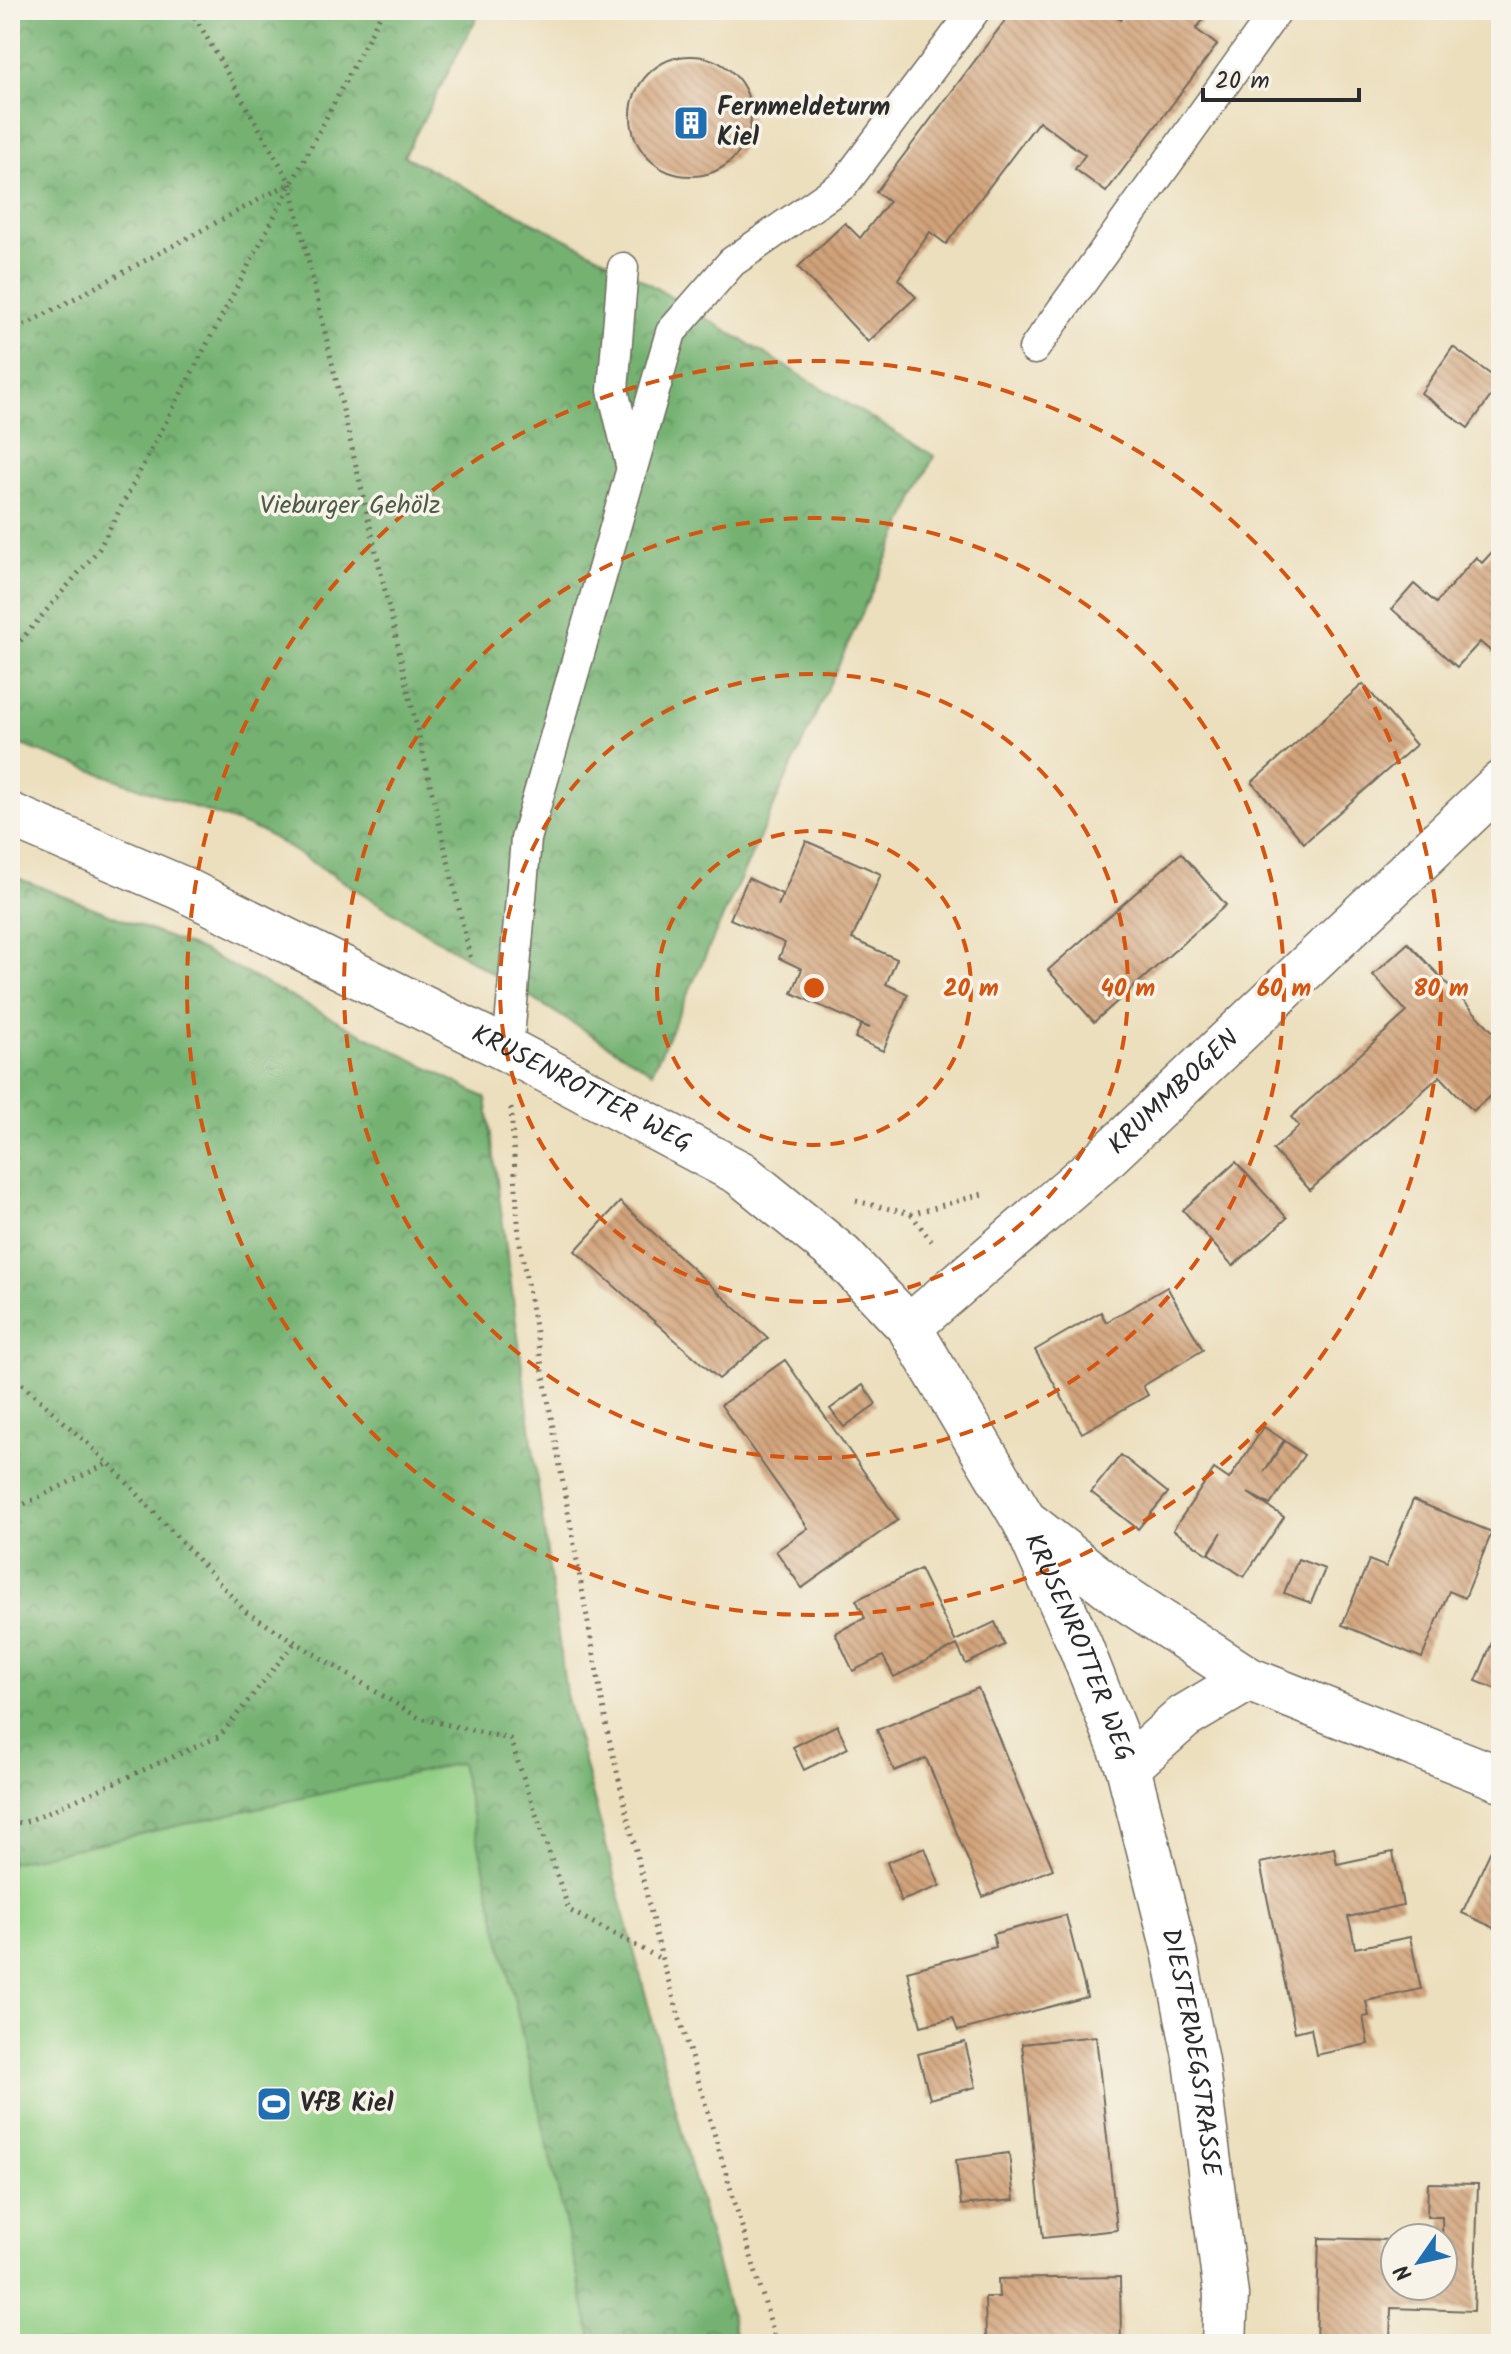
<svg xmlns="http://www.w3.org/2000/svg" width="1511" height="2354" font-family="Kalam,sans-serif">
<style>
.forest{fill:url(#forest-crowns);stroke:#506e4e;stroke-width:2}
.pitch{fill:#91cf85;stroke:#5e7d58;stroke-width:2}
.building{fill:url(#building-back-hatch)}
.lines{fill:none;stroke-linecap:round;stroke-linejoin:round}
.service-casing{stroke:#6f6a5e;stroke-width:33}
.minor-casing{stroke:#6f6a5e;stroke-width:47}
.path{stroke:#6f6a5e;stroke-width:5;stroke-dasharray:2 6;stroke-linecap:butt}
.service{stroke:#fff;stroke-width:30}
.minor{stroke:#fff;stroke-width:44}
.ring{fill:none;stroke:#d5540f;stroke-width:4;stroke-dasharray:14 10}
.labels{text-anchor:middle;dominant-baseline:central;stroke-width:7;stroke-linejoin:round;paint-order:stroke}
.poi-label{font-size:26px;font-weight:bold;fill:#2b2b2b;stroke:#f7f3e8;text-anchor:start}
.park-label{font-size:26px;fill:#4a5c46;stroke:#f7f3e8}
.street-label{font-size:26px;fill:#2b2b2b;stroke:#f7f3e8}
.centre{fill:#d5540f;stroke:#f7f3e8;stroke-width:4}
.ring-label{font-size:24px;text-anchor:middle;font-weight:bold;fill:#d5540f;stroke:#f7f3e8;stroke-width:7;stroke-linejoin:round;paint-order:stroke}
</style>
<defs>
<pattern id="forest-crowns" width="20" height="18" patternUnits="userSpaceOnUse" patternTransform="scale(2)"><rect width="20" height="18" fill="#74b272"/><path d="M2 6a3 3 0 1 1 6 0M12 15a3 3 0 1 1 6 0" fill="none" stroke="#5f915e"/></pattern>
<pattern id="building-back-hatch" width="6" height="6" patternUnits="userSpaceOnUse" patternTransform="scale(2)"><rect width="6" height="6" fill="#d2a37a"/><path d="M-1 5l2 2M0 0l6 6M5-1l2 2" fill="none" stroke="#ab8564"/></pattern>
</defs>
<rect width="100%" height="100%" fill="#f7f3e8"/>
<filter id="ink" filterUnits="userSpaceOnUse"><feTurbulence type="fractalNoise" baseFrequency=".0125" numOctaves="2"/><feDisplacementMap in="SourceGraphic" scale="16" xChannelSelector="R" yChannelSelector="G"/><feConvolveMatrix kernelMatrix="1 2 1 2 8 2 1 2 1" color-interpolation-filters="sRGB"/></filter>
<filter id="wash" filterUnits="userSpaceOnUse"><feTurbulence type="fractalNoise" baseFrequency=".006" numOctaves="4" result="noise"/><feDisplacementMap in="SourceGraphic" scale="32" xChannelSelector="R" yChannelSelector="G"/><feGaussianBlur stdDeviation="1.8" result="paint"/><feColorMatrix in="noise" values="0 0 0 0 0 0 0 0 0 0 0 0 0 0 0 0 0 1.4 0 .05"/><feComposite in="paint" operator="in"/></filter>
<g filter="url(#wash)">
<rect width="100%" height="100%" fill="#ecdfbd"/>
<!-- forest -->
<g class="forest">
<path d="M10 10H481L404 156 623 268 934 456 652 1072 263 832 10 741V110C17 78 10 43 10 10Z"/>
<path d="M10 875 203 951 486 1098 566 1694 738 2344H593L460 1763 10 1863Z"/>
</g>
<!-- pitch -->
<path class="pitch" d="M460 1763 593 2344H10V1863Z"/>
<g id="blocks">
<!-- building -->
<g class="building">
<path d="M1013 10H1108L1121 20 1128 10H1210L1196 29 1217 45 1106 192 1075 169 1085 155 1039 121 946 244 930 232 898 279 916 297 868 342 798 267 845 223 860 238 889 202 876 192Z"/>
<circle cx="691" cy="116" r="60"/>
<path d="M1453 347 1501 382 1468 428 1421 393Z"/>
<path d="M1501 542V660L1480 642 1457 667 1392 609 1414 584 1436 603 1476 557 1482 563Z"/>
<path d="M1363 684 1416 745 1304 843 1252 782Z"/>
<path d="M806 841 881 874 852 939 897 959 886 984 908 994 883 1051 855 1038 861 1025 870 1028 792 993 802 969 779 958 785 943 730 919 748 878 782 894 778 906Z"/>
<path d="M1181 853 1226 905 1094 1022 1048 970Z"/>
<path d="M1408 943 1501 1040V1086L1473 1111 1440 1076 1310 1190 1273 1150 1299 1126 1291 1117 1407 1012 1373 975Z"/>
<path d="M1236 1162 1287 1218 1233 1266 1183 1210Z"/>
<path d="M620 1202 768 1338 719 1379 575 1251Z"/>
<path d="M1167 1287 1203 1350 1143 1386 1148 1395 1082 1433 1035 1350 1101 1312 1106 1322Z"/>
<path d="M785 1360 898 1520 802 1588 776 1551 808 1528 721 1405Z"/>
<path d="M863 1385 876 1404 844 1427 830 1409Z"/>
<path d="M1264 1427 1284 1440 1264 1472 1285 1441 1304 1455 1270 1505 1248 1493 1284 1517 1244 1577 1209 1554 1222 1532 1208 1554 1173 1530 1214 1469 1229 1479Z"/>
<path d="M1121 1455 1168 1493 1138 1529 1091 1492Z"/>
<path d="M1413 1500 1492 1532 1465 1598 1449 1591 1422 1658 1342 1625 1369 1560 1386 1567Z"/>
<path d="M1298 1559 1325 1569 1311 1603 1284 1593Z"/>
<path d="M920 1569 955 1641 995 1622 1005 1645 966 1664 957 1645 894 1677 883 1656 853 1671 835 1633 865 1618 856 1600Z"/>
<path d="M1501 1621V1691L1476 1681Z"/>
<path d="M978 1688 1053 1869 983 1897 926 1758 894 1771 877 1730Z"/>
<path d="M837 1725 848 1748 804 1770 793 1747Z"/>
<path d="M925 1848 940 1886 901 1901 887 1862Z"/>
<path d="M1334 1848 1337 1864 1393 1852 1403 1905 1348 1917 1352 1932 1355 1948 1410 1937 1421 1989 1366 2001 1369 2016 1363 2017 1368 2044 1316 2055 1311 2028 1295 2032 1260 1863Z"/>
<path d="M1491 1850 1501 1854V1931L1462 1913Z"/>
<path d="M1066 1915 1087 1997 958 2031 953 2018 921 2026 907 1971 996 1947 993 1934Z"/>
<path d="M1096 2036 1117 2230 1043 2238 1022 2044Z"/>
<path d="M965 2042 976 2087 930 2099 918 2054Z"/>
<path d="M1009 2153 1014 2200 961 2205 956 2160Z"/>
<path d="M1428 2183 1478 2184 1474 2311 1391 2308 1390 2344H1316L1319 2238 1393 2240 1395 2286H1443L1442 2217H1427Z"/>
<path d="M1120 2277 1121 2344 986 2342 985 2297H999L998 2279Z"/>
</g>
</g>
</g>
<g filter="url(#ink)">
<use href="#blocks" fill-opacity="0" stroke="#6f6a5e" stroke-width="2"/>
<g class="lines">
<defs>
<g id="service">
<path d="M623 268 613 390 631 465"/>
<path d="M1034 349 1277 10"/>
<path d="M494 1042 508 1050 526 839 671 332 732 262 844 184 975 10"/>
</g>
<g id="minor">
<path id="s1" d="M10 815 181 888 508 1050 740 1173 842 1256 909 1327 1025 1522 1080 1645 1128 1767 1174 1950 1196 2061 1226 2295 1224 2344"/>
<path id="s2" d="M909 1327 1103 1160 1501 783"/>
<path d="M1030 1525 1117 1593 1248 1679 1501 1779"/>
<path d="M1128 1767 1184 1717 1248 1679"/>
</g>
</defs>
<!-- service casing -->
<use href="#service" class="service-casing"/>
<!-- minor casing -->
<use href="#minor" class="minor-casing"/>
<!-- path -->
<g class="path">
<path d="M191 10 290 182 471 960"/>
<path d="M10 333 290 183"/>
<path d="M10 653 99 549 383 10"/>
<path d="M511 1108 519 1238 608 1734 662 1959 777 2344"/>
<path d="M856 1201 911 1214 986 1193"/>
<path d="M911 1214 932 1242"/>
<path d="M10 1373 109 1463 246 1612 419 1718 510 1739 569 1910 661 1959"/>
<path d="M10 1511 109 1463"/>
<path d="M10 1824 28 1821 220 1736 295 1642"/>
</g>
<!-- service -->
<use href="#service" class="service"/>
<!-- minor -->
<use href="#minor" class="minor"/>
</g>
</g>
<!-- distance rings -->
<g class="ring">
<circle cx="814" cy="988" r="157"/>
<circle cx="814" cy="988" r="314"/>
<circle cx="814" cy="988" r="470"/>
<circle cx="814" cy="988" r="627"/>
</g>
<!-- icons -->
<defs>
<symbol id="building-square" viewBox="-11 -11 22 22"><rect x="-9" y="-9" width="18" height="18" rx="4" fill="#1f6fb2" stroke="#f7f3e8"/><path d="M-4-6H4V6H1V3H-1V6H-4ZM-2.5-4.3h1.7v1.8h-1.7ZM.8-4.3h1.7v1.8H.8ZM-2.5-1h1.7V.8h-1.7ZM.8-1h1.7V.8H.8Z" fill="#fff"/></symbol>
<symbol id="stadium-square" viewBox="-11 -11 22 22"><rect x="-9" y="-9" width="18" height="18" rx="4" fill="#1f6fb2" stroke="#f7f3e8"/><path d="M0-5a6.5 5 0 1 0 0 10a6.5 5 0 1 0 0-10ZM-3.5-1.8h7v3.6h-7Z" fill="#fff"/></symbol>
</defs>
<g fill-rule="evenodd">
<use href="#building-square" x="671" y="103" width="40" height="40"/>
<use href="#stadium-square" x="254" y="2084" width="40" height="40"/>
</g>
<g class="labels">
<!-- poi labels -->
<g class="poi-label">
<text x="717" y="108">Fernmeldeturm<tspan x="717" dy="30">Kiel</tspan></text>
<text x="300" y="2104">VfB Kiel</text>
</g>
<!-- park labels -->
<g class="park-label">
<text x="350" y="506">Vieburger Gehölz</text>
</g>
<!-- street labels -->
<g class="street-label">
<text stroke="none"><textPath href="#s1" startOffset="634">KRUSENROTTER WEG</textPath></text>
<text stroke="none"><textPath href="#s2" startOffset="354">KRUMMBOGEN</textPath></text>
<text stroke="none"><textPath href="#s1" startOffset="1406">KRUSENROTTER WEG</textPath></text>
<text stroke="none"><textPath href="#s1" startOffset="1828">DIESTERWEGSTRASSE</textPath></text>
</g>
</g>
<circle cx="814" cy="988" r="12" class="centre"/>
<g class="ring-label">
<text x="971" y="996">20 m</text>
<text x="1128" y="996">40 m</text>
<text x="1284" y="996">60 m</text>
<text x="1441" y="996">80 m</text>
</g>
<!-- margin -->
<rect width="1511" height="2354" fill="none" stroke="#f7f3e8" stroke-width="40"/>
<!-- north arrow -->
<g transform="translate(1419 2262) rotate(236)"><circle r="38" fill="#f7f3e8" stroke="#a5a39c" stroke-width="2"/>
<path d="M0-6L14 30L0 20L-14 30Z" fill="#1f6fb2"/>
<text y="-12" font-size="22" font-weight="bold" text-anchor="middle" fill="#2b2b2b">N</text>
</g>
<!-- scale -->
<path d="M1203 88v12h156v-12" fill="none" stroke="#2b2b2b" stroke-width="4"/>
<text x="1215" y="88" font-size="24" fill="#2b2b2b" stroke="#f7f3e8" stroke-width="6" paint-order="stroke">20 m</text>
</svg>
